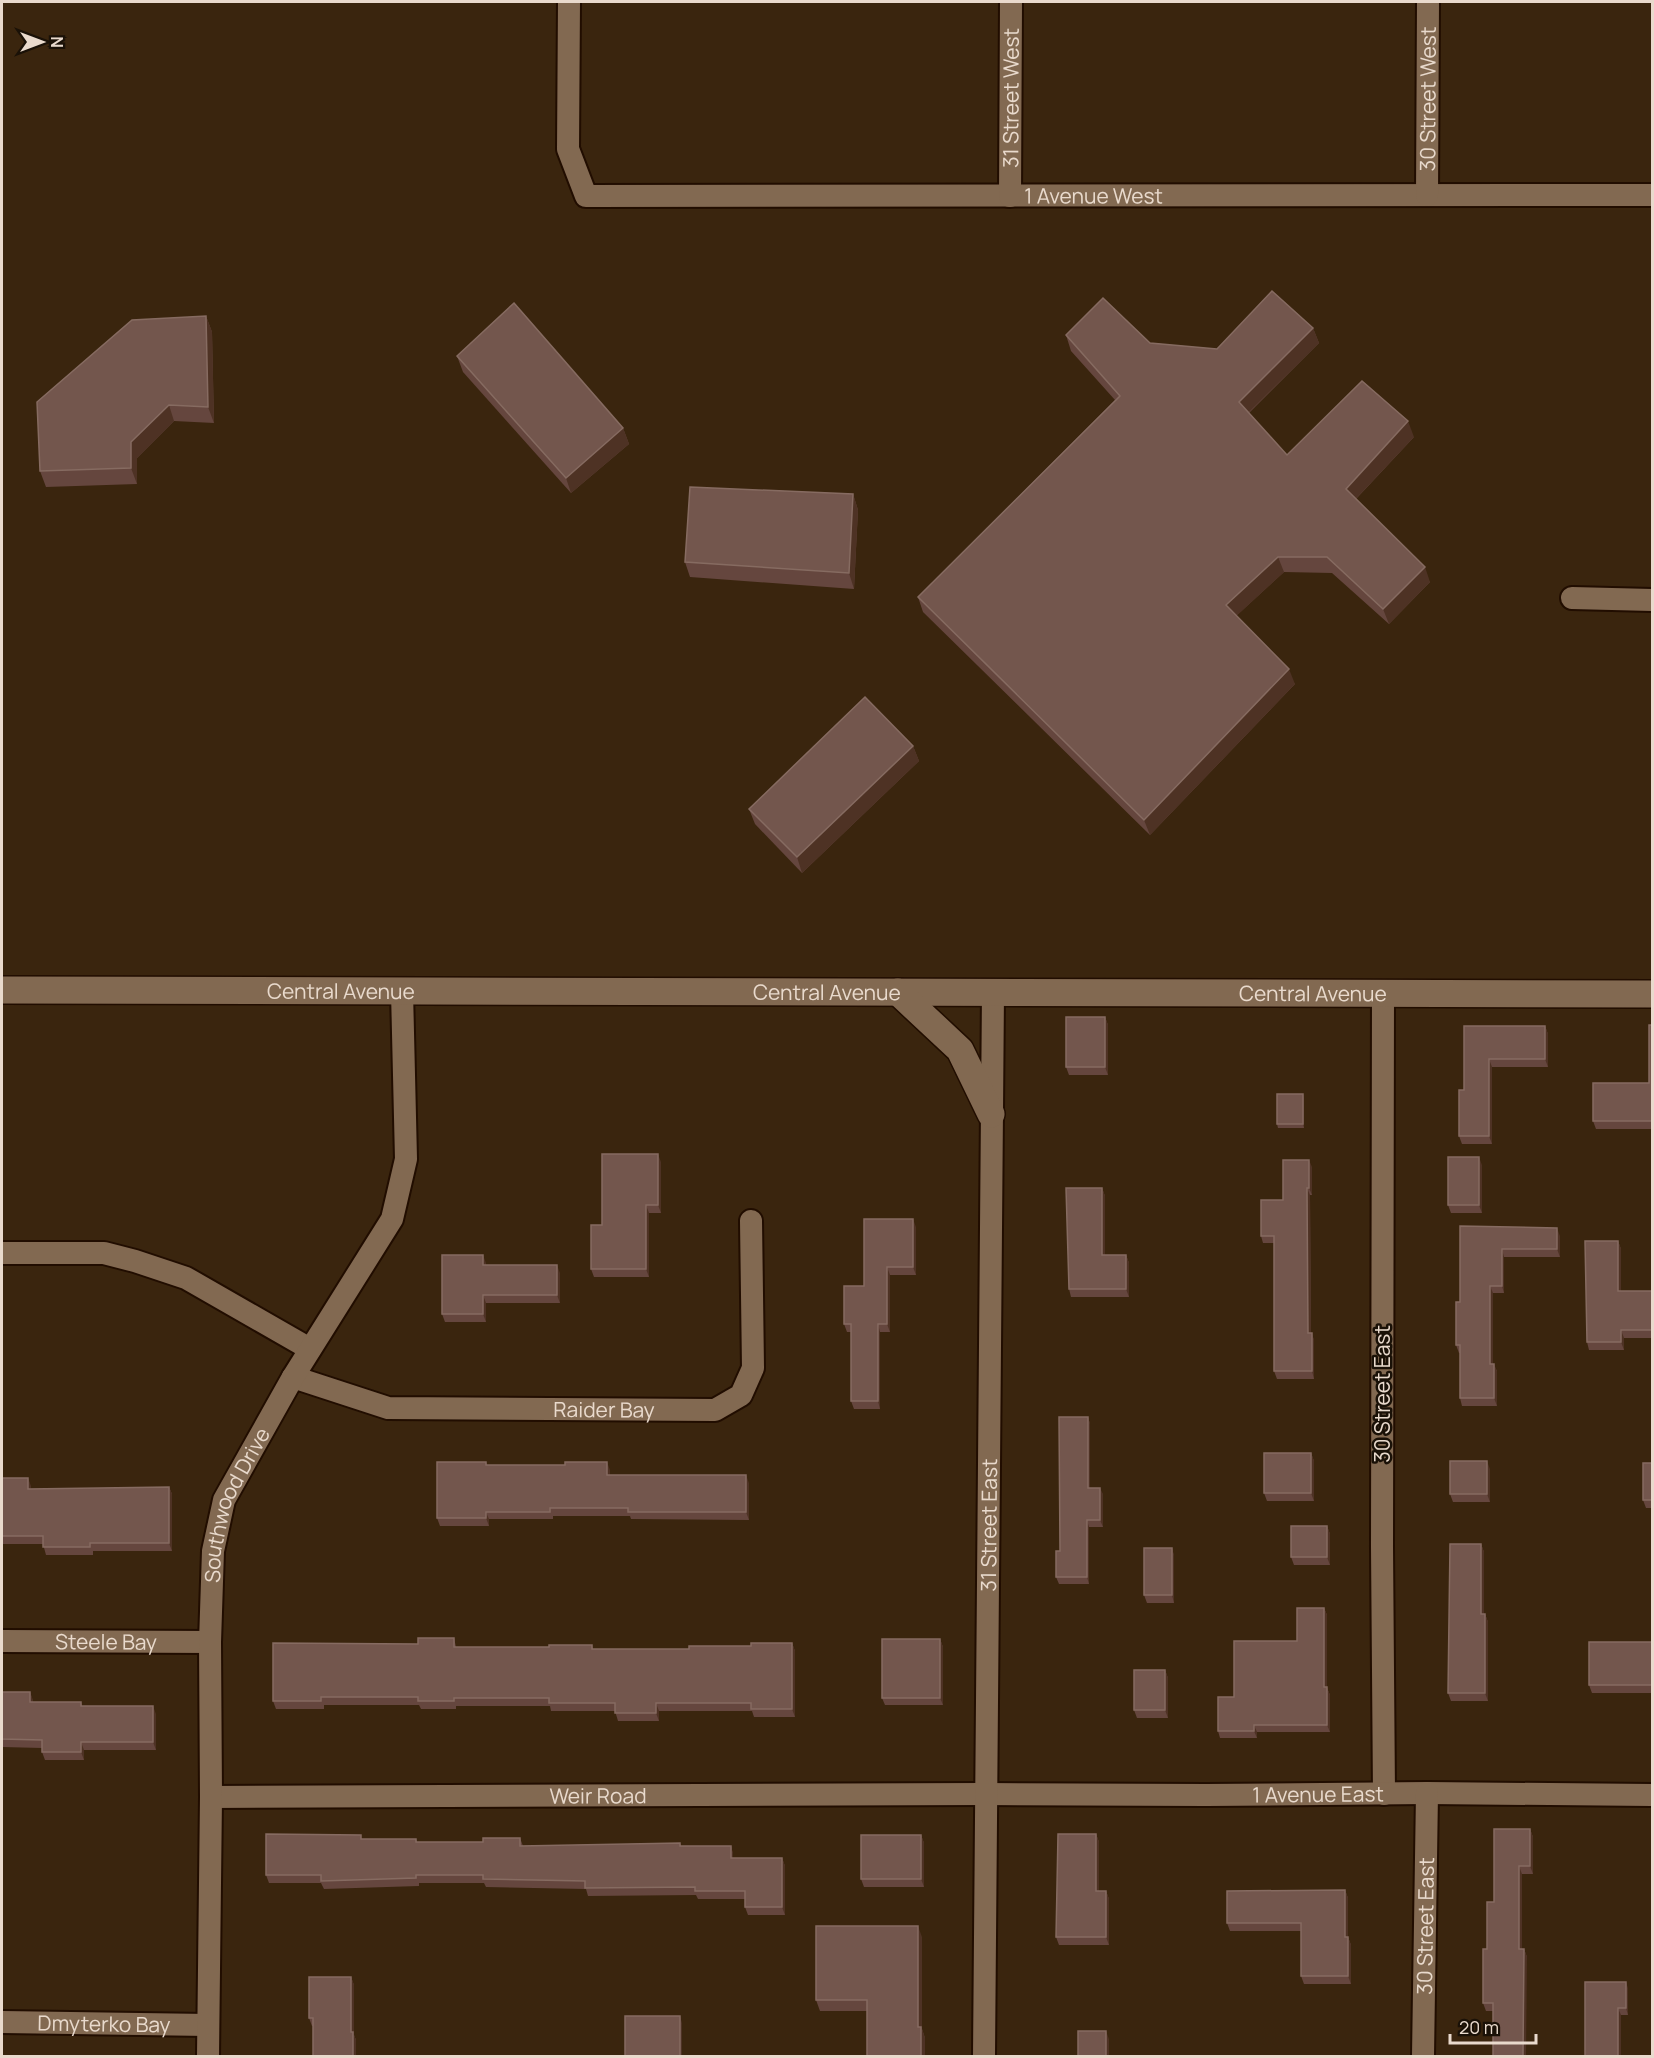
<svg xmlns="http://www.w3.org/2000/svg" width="1654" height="2058" font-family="Manrope,sans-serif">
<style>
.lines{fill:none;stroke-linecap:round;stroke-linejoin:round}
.minor-casing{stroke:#210d00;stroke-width:26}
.tertiary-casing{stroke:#210d00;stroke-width:30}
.minor{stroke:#826951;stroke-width:22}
.tertiary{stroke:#826951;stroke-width:27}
.wall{fill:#65463e}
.shaded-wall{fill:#4e3224}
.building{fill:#73564d;stroke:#866b61;stroke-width:1.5}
.labels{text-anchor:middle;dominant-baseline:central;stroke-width:5;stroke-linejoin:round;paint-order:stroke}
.street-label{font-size:21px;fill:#e9dacd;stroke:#1a1107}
</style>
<rect width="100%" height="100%" fill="#3a250e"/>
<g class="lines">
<defs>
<g id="minor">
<path id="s1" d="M569 2 568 149 586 196 1652 195"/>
<path id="s2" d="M1427 195 1428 2"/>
<path id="s3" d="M1010 196 1011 2"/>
<path d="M1572 598 1652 600"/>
<path d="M1383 993 1382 1547 1384 1794"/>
<path d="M2 1253H104L135 1261 186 1278 310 1349"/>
<path id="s4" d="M293 1377 388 1408 715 1410 741 1395 753 1368 751 1221"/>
<path id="s5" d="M2 1641 210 1642"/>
<path id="s6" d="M211 1797 985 1794 1206 1795 1427 1793 1652 1795"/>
<path id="s7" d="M2 2022 208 2025"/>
<path id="s8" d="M208 2056 211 1797 210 1642 213 1551 224 1500 293 1377 392 1219 406 1159 402 991"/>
<path id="s9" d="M984 2056 993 992"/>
<path id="s10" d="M1423 2056 1427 1793"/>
</g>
<g id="tertiary">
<path id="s11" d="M2 990 1652 994"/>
<path d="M898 992 960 1050 991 1114"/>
</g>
</defs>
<!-- minor casing -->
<use href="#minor" class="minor-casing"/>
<!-- tertiary casing -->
<use href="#tertiary" class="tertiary-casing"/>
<!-- minor -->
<use href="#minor" class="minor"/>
<!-- tertiary -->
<use href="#tertiary" class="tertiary"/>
</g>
<!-- wall -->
<g class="wall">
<path d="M206 316 212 332 214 423 174 421 137 458V484L46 487 40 471Z"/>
<path d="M1313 328 1319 343 1249 413 1287 455 1414 437 1356 499 1430 582 1389 624 1332 573 1284 572 1236 616 1295 684 1150 835 923 612 918 597 1115 400 1071 351 1066 335 1217 349Z"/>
<path d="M457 356 623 428 629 444 571 493 463 372Z"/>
<path d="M853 494 858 510 854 589 690 577 685 562Z"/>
<path d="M913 746 919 761 802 873 755 824 749 809Z"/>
<path d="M1105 1017 1108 1025V1075H1069L1066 1067Z"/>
<path d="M1653 1025V1129H1596L1593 1121 1649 1083Z"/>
<path d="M1464 1026H1545L1548 1034V1067H1492V1144H1462L1459 1136 1464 1090Z"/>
<path d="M1304 1098V1128H1278L1277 1124Z"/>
<path d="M661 1162V1213H649V1277H594L591 1269 602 1225Z"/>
<path d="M1482 1165V1213H1451L1448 1205Z"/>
<path d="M1312 1167V1195H1310L1311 1333 1314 1340V1379H1277L1274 1371V1243H1263L1261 1236 1283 1200Z"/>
<path d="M1102 1188 1105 1196V1255H1126L1129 1263V1297H1071L1069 1289Z"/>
<path d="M1460 1226 1560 1236V1257H1504V1293H1493V1364L1497 1371V1406H1462L1460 1398V1353H1459L1456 1345 1460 1302Z"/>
<path d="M916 1227V1275H890V1332H880V1409H854L851 1401V1332H847L844 1324Z"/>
<path d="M1618 1241 1621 1249V1291H1653V1338H1624V1350H1589L1587 1342Z"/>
<path d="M486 1263V1265L560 1273V1303H486V1322H445L442 1314Z"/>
<path d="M1088 1417 1090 1424V1488L1103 1494V1527H1089V1584H1059L1056 1577 1060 1551Z"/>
<path d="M1311 1453 1314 1461V1501H1267L1264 1493Z"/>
<path d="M486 1462 487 1465 610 1470V1475L749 1483V1520L631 1519 630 1516H553V1519H489V1526H440L437 1518Z"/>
<path d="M1653 1463V1508H1646L1643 1500Z"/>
<path d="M1490 1469V1502H1453L1450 1494Z"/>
<path d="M2 1478H28L31 1489 169 1487 172 1494V1551H93V1555H46L43 1544H2Z"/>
<path d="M1327 1526 1330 1534V1565H1294L1291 1557Z"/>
<path d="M1481 1544 1484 1552V1614H1485L1488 1622V1701H1451L1448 1693Z"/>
<path d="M1172 1548 1174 1556V1603H1147L1144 1595Z"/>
<path d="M1324 1608 1327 1615V1688L1330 1695V1732H1257V1738H1220L1218 1731 1234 1697 1297 1641Z"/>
<path d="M1653 1633V1693H1592L1589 1685 1652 1642Z"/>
<path d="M454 1638 456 1647H549L592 1645 593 1649H689L751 1646 792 1643 795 1651V1717H754L752 1711H659V1721H618L615 1711H551L550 1706H456V1709H421L419 1705H324V1709H276L273 1701 418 1644Z"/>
<path d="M940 1639 943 1647V1705H885L882 1698Z"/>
<path d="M1165 1670 1168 1678V1718H1137L1134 1710Z"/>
<path d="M2 1692H30L33 1702H81L82 1706 156 1714V1750H84V1760H45L42 1752V1748L2 1747Z"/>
<path d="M1530 1829 1533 1837V1874H1522V1949H1524L1527 1957 1493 2011H1486L1483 2003 1487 1949Z"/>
<path d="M1096 1834 1099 1842V1891H1106L1109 1899V1945H1059L1056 1937Z"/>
<path d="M921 1835 924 1843V1887H864L861 1879Z"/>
<path d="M520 1838 523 1846 680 1843 681 1846H731L733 1854V1858H782L785 1866V1915H748L745 1907V1899H698L696 1895 588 1896 586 1889 486 1887 484 1883H419V1886L324 1889 321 1883H269L266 1875 363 1839H416L417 1842H483Z"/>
<path d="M1345 1890 1348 1898V1937L1351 1945V1984H1304L1301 1976V1931H1230L1227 1923Z"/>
<path d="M922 1937V2029L925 2038V2056L867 2011H820L816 2000Z"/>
<path d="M351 1977 354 1985V2035L356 2040V2056L313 2026H312L309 2018Z"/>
<path d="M1628 1988V2015H1621V2056H1585Z"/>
</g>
<!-- shaded-wall -->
<g class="shaded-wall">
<path d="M206 316 212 332 214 423 208 407Z"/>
<path d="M1313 328 1319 343 1244 417 1239 402Z"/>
<path d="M169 405 174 421 137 458V484L131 468V442Z"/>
<path d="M1408 421 1414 437 1351 504 1346 489Z"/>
<path d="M623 428 629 444 571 493 566 478Z"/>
<path d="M853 494 858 510 854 589 849 573Z"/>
<path d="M1278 557 1284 572 1231 621 1226 605Z"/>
<path d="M1425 567 1430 582 1389 624 1383 609Z"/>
<path d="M1289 669 1295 684 1150 835 1144 820Z"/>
<path d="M913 746 919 761 802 873 797 857Z"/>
<path d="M1105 1017 1108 1025V1075L1105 1067Z"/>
<path d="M1545 1026 1548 1034V1067L1545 1059Z"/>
<path d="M1489 1059 1492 1067V1144L1489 1136Z"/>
<path d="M1303 1094 1304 1098V1128L1303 1124Z"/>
<path d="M658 1154 661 1162V1213L658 1205Z"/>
<path d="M1479 1157 1482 1165V1213L1479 1205Z"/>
<path d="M1309 1160 1312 1167V1195L1309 1188Z"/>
<path d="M1102 1188 1105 1196V1263L1102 1255Z"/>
<path d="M1307 1188 1310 1195 1311 1340 1308 1333Z"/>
<path d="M646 1205 649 1213V1277L646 1269Z"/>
<path d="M913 1219 916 1227V1275L913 1267Z"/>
<path d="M1557 1228 1560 1236V1257L1557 1249Z"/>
<path d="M1618 1241 1621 1249V1299L1618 1291Z"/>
<path d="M1502 1249 1504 1257V1293L1502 1286Z"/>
<path d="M483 1255 486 1263V1273L483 1265Z"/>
<path d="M1126 1255 1129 1263V1297L1126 1289Z"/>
<path d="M557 1265 560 1273V1303L557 1295Z"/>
<path d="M887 1267 890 1275V1332L887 1324Z"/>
<path d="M1490 1286 1493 1293V1371L1490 1364Z"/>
<path d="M483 1295 486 1303V1322L483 1314Z"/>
<path d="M878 1324 880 1332V1409L878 1401Z"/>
<path d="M1621 1330 1624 1338V1350L1621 1342Z"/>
<path d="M1312 1333 1314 1340V1379L1312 1371Z"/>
<path d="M1494 1364 1497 1371V1406L1494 1398Z"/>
<path d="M1088 1417 1090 1424V1494L1088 1488Z"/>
<path d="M1311 1453 1314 1461V1501L1311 1493Z"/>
<path d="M1487 1461 1490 1469V1502L1487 1494Z"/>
<path d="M607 1462 610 1470V1483L607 1475Z"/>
<path d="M746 1475 749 1483V1520L746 1512Z"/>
<path d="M28 1478 31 1486V1497L28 1489Z"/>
<path d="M169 1487 172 1494V1551L169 1543Z"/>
<path d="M1100 1488 1103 1494V1527L1100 1520Z"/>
<path d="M486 1512 489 1519V1526L486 1518Z"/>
<path d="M1087 1520 1089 1527V1584L1087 1577Z"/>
<path d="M1327 1526 1330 1534V1565L1327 1557Z"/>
<path d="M1481 1544 1484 1552V1622L1481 1614Z"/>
<path d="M1172 1548 1174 1556V1603L1172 1595Z"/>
<path d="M1324 1608 1327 1615V1688L1330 1695V1732L1327 1725 1324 1687Z"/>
<path d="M1485 1614 1488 1622V1701L1485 1693Z"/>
<path d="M940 1639 943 1647V1705L940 1698Z"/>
<path d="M792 1643 795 1651V1717L792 1709Z"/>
<path d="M1165 1670 1168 1678V1718L1165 1710Z"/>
<path d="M30 1692 33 1700V1710L30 1702Z"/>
<path d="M656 1703 659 1711V1721L656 1713Z"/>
<path d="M153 1706 156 1714V1750L153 1742Z"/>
<path d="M1254 1725 1257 1732V1738L1254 1731Z"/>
<path d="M81 1742 84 1750V1760L81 1752Z"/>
<path d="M1530 1829 1533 1837V1874L1530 1866Z"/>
<path d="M1096 1834 1099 1842V1899L1096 1891Z"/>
<path d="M921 1835 924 1843V1887L921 1879Z"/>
<path d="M731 1846 733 1854V1866L731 1858Z"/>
<path d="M782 1858 785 1866V1915L782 1907Z"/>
<path d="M1519 1866 1522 1874V1957L1519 1949Z"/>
<path d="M1345 1890 1348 1898V1937L1351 1945V1984L1348 1976 1345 1937Z"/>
<path d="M1106 1891 1109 1899V1945L1106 1937Z"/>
<path d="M918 1926 922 1937V2029L925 2038V2056H921L918 2027Z"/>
<path d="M1524 1949 1527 1957 1526 2056H1523Z"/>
<path d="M351 1977 354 1985V2035L356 2040V2056H353L351 2032Z"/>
<path d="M1626 1982 1628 1988V2015L1626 2008Z"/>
<path d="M1618 2008 1621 2015V2056H1618Z"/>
<path d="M680 2016 682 2023V2056H680Z"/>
<path d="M1106 2031 1109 2039V2056H1106Z"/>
</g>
<!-- building -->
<g class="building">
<path d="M1272 291 1313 328 1239 402 1287 455 1362 381 1408 421 1346 489 1425 567 1383 609 1327 557H1278L1226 605 1289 669 1144 820 918 597 1120 396 1066 335 1103 298 1150 343 1217 349Z"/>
<path d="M514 303 623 428 566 478 457 356Z"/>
<path d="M206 316 208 407 169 405 131 442V468L40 471 37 402 132 320Z"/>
<path d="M690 487 853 494 849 573 685 562Z"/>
<path d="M865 697 913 746 797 857 749 809Z"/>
<rect x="1066" y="1017" width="39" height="50"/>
<path d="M1649 1025H1653V1121H1593V1083H1649Z"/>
<path d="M1464 1026H1545V1059H1489V1136H1459V1090H1464Z"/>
<rect x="1277" y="1094" width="26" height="30"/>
<path d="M602 1154H658V1205H646V1269H591V1225H602Z"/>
<rect x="1448" y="1157" width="31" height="48"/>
<path d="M1283 1160H1309V1188H1307L1308 1333H1312V1371H1274V1236H1261V1200H1283Z"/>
<path d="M1066 1188H1102V1255H1126V1289H1069Z"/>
<path d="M864 1219H913V1267H887V1324H878V1401H851V1324H844V1286H864Z"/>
<path d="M1460 1226 1557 1228V1249H1502V1286H1490V1364H1494V1398H1460V1345H1456V1302H1460Z"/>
<path d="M1585 1241H1618V1291H1653V1330H1621V1342H1587Z"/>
<path d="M442 1255H483V1265H557V1295H483V1314H442Z"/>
<path d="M1059 1417H1088V1488H1100V1520H1087V1577H1056V1551H1060Z"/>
<rect x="1264" y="1453" width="47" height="40"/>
<rect x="1450" y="1461" width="37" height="33"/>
<path d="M437 1462H486V1465H565V1462H607V1475H746V1512H628V1508H550V1512H486V1518H437Z"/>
<rect x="1643" y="1463" width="10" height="37"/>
<path d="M2 1478H28V1489L169 1487V1543H90V1547H43V1536H2Z"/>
<rect x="1291" y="1526" width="36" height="31"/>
<path d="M1450 1544H1481V1614H1485V1693H1448Z"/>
<rect x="1144" y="1548" width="28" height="47"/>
<path d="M1297 1608H1324V1687H1327V1725H1254V1731H1218V1697H1234V1641H1297Z"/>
<path d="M1652 1633 1653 1689 1652 1685H1589V1642H1652Z"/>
<path d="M418 1638H454V1647H549V1645H592V1649H689V1646H751V1643H792V1709H751V1703H656V1713H615V1703H549V1698H454V1701H418V1697H321V1701H273V1643L418 1644Z"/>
<rect x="882" y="1639" width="58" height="59"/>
<rect x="1134" y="1670" width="31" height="40"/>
<path d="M2 1692H30V1702H81V1706H153V1742H81V1752H42V1740L2 1739Z"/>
<path d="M1494 1829H1530V1866H1519V1949H1524L1523 2056H1493V2003H1483V1949H1487V1902H1494Z"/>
<path d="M266 1834 361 1835V1839H416V1842H483V1838H520V1846L680 1843V1846H731V1858H782V1907H745V1891H695V1887L585 1888V1881L483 1879V1875H416V1878L321 1881V1875H266Z"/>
<path d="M1058 1834H1096V1891H1106V1937H1056Z"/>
<rect x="861" y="1835" width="60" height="44"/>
<path d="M1345 1890V1937H1348V1976H1301V1923H1227V1891Z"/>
<path d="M816 1926H918V2027H921V2056H867V2000H816Z"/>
<path d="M309 1977H351V2032H353V2056H313V2018H309Z"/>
<path d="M1585 1982H1626V2008H1618V2056H1585Z"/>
<rect x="625" y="2016" width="55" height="40"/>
<rect x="1078" y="2031" width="28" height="25"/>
</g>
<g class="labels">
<!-- street labels -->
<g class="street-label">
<text stroke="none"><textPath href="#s2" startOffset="96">30 Street West</textPath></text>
<text stroke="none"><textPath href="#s3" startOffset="98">31 Street West</textPath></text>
<text stroke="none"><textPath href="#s1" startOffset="705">1 Avenue West</textPath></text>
<text stroke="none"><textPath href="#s11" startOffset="339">Central Avenue</textPath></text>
<text stroke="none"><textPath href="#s11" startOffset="825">Central Avenue</textPath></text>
<text stroke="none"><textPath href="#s11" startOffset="1311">Central Avenue</textPath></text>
<text transform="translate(1382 1394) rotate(-90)">30 Street East</text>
<text stroke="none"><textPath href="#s4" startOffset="316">Raider Bay</textPath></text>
<text stroke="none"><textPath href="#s8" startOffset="556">Southwood Drive</textPath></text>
<text stroke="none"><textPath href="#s9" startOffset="531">31 Street East</textPath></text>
<text stroke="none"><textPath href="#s5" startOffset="104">Steele Bay</textPath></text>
<text stroke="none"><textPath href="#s6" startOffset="1107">1 Avenue East</textPath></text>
<text stroke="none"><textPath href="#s6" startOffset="387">Weir Road</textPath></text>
<text stroke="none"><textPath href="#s10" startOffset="130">30 Street East</textPath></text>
<text stroke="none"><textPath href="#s7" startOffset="102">Dmyterko Bay</textPath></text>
</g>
</g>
<!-- border -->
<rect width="1654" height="2058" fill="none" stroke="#e9dacd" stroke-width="6"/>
<!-- north arrow -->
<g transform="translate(42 42) rotate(90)" stroke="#1a1107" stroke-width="4.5" paint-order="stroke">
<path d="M0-4.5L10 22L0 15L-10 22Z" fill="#e9dacd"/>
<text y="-9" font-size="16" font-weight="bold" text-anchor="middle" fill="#e9dacd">N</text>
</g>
<!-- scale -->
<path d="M1450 2034v9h86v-9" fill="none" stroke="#e9dacd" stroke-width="3"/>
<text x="1459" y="2034" font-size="18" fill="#e9dacd" stroke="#1a1107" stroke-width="4.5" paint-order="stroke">20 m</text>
</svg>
